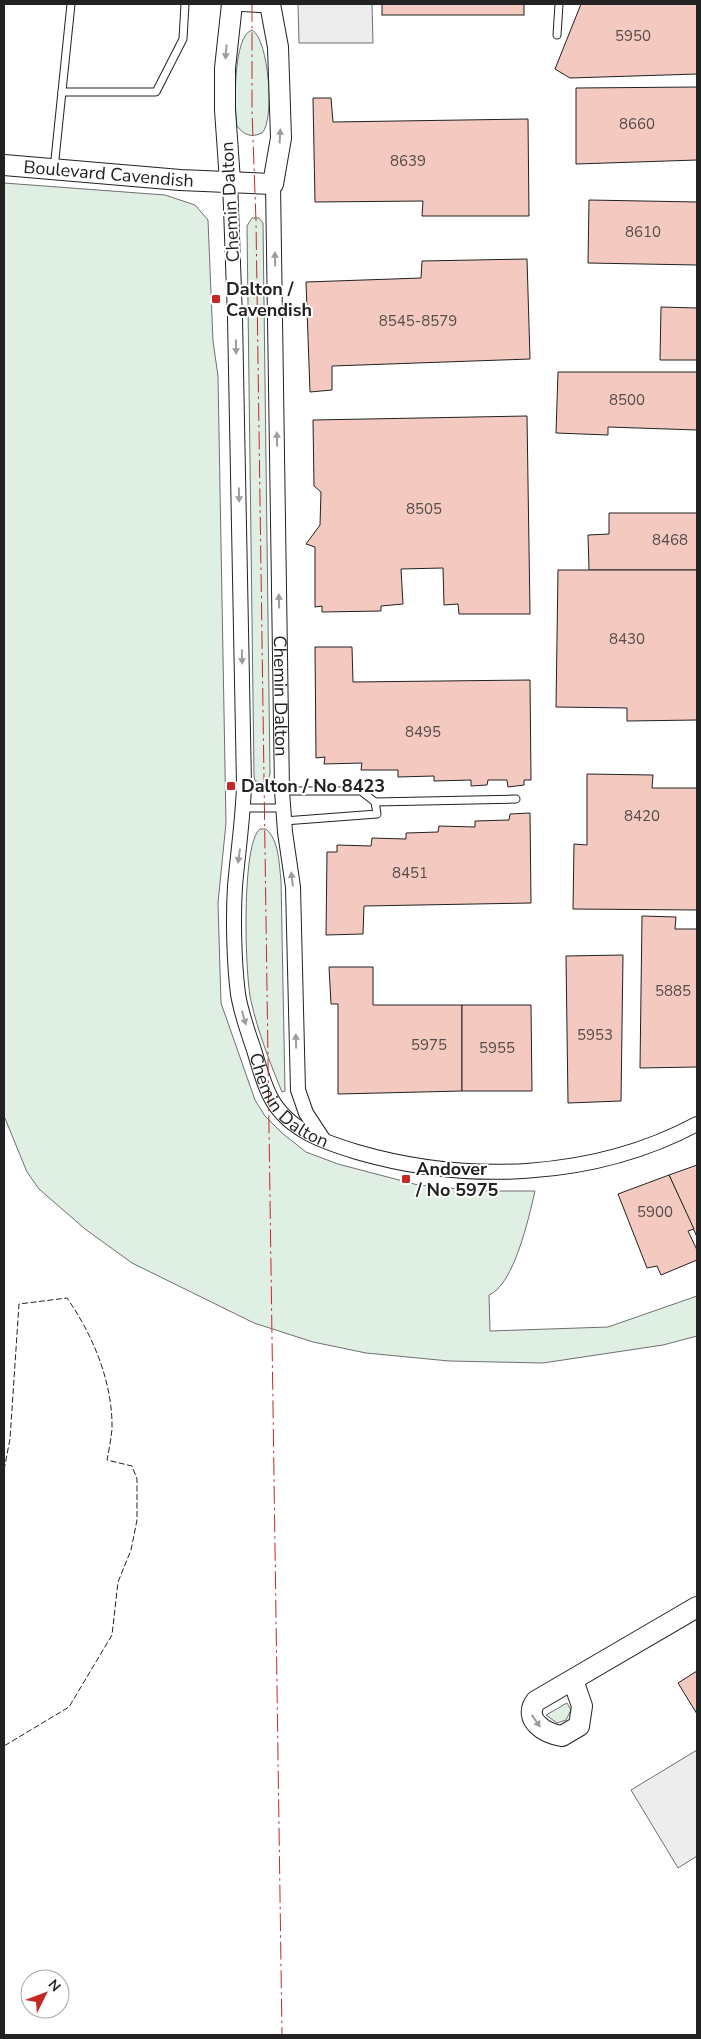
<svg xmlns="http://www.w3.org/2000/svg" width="701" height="2039" font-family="'Nunito Sans',sans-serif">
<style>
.green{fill:#e0efe3;stroke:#6f6f6f}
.parking{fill:#ededed;stroke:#6f6f6f}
.building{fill:#f3c9c0;stroke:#222}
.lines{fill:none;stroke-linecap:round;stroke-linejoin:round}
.lane-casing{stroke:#222;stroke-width:9}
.street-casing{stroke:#222;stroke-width:16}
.secondary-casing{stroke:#222;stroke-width:22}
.lane{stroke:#fff;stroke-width:7}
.street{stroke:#fff;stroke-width:14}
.secondary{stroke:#fff;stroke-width:20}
.fence{stroke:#222;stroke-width:1;stroke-dasharray:6 2.5;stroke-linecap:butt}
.power{stroke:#c62828;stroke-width:1;stroke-dasharray:18 4 2.5 4;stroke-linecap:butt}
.oneway{fill:#9c9c9c}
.poi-dot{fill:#c62828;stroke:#fff;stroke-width:2}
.labels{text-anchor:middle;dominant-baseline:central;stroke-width:4;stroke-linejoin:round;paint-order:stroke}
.number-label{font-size:15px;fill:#564c4a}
.street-label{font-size:18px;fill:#222;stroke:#fff}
.poi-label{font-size:18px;font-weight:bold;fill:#222;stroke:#fff;text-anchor:start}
</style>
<rect width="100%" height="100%" fill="#fff"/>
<!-- green -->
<g class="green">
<path d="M252 30C269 39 275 121 262 133 251 138 244 135 237 126 234 108 233 35 252 30Z"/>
<path d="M4 183 165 195 195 205 208 220 213 341 218 376 226 823 218 903 221 1003 255 1100 265 1116 282 1133 306 1152 338 1164 418 1185 479 1191H535C529 1217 514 1285 489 1295L490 1331 608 1327 697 1296V1336L663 1345 543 1363 449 1361 366 1353 313 1342 254 1323 132 1263 85 1229 39 1189 27 1172 4 1116Z"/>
<path d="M252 218H259L263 223 270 774 267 783 255 781 254 776 247 226Z"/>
<path d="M260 829H266C279 840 279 864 281 880L285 1091 282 1092C270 1063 258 1032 251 1001 245 976 241 843 260 829Z"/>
<path d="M567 1703 571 1710 566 1720 557 1723 546 1715Z"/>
</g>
<!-- parking -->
<g class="parking">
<path d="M298 4H372L373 43H299Z"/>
<path d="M697 1750V1856L678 1868 631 1790Z"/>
</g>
<!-- building -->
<g class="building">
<rect x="382" y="4" width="142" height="11"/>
<path d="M581 4H697V74L570 78 555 69Z"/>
<path d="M697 87V160L576 164V88Z"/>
<path d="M313 98H331L333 122 528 119 529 216H422L423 201 315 202Z"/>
<path d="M589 200 697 202V265L588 263Z"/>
<path d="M527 259 530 359 332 366V390L310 392 306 282 421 278 422 261Z"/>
<path d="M661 307 697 308V360H660Z"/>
<path d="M558 372H697V430L608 427V435L556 433Z"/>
<path d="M527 416 530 614H459L458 604 444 605 443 568 401 569 403 604 381 606V611L322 612V606L315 607V547L306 544 320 525 321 492 314 486 313 420Z"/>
<path d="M609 513H697V570H589L588 535 609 534Z"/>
<path d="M558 570H697V720L627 721V708L556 707Z"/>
<path d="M315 647H352L353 682 530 680 531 780H524V785L508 787 507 780H488L487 785 471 786V780L434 781V776L398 777V770H361L362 763 324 764 325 757 316 758Z"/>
<path d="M587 774 653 775 652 788H697V910L573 909 574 844 587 845Z"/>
<path d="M530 813 531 903 364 906 363 934 326 935 327 852H337V845L371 846 372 838 406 839V833L438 832 439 826 475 827V821L509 820 510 814Z"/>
<path d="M642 916 676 917 675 929H697V1067L640 1068Z"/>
<path d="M623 955 621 1101 568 1103 566 956Z"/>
<path d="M329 967H373V1005H462V1091L338 1094V1004H331Z"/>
<path d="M462 1005H531L532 1091H462Z"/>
<path d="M697 1165V1237L669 1175Z"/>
<path d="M669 1175 694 1229 688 1231 697 1250V1260L661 1275 657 1266 647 1268 618 1194Z"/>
<path d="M697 1671V1714L678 1683Z"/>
</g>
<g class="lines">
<defs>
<g id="lane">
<path d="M232 7 269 9"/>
<path d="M557 35 559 4"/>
<path d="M62 92H156L183 39 185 4"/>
<path d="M54 169 71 4"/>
<path d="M282 791H361L375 802 377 814 284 821"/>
<path d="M375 802 516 799"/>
<path d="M244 808H283"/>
</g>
<g id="street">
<path id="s1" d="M230 181 235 318 244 785C243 819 238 852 235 886 233 918 234 962 238 994 241 1013 248 1032 254 1050 259 1066 263 1083 271 1098 288 1130 324 1142 357 1152 467 1184 594 1179 697 1124"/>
<path id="s2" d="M273 184 282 791 285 832 293 887 298 1090 306 1113 323 1139"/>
</g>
<g id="secondary">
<path id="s3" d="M4 165 180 180 273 184 281 138 278 47 270 4"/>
<path d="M230 181 225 110V68L232 4"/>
<path d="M573 1680 582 1706 579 1726 562 1736C545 1734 522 1719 536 1701L697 1607"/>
</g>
</defs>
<!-- lane casing -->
<use href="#lane" class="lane-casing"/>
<!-- street casing -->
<use href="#street" class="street-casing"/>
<!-- secondary casing -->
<use href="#secondary" class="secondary-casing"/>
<!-- lane -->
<use href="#lane" class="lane"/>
<!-- street -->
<use href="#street" class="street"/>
<!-- secondary -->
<use href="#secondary" class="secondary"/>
<!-- fence -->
<path class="fence" d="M4 1470 10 1439 19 1304 67 1298C93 1335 113 1383 112 1429 111 1439 109 1450 107 1460L132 1466 137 1479V1520L131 1550 118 1582 112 1635 69 1707 4 1746"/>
<!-- power -->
<path class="power" d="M252 4V111L256 221 282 2035"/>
</g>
<!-- one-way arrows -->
<defs><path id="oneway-solid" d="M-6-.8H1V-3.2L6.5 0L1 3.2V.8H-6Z" transform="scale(1.25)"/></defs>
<g class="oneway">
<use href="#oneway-solid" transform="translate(226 52) rotate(94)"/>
<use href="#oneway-solid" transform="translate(280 136) rotate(-87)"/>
<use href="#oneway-solid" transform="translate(275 259) rotate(-91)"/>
<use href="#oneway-solid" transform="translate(236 347) rotate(89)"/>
<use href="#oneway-solid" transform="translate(277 439) rotate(-91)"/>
<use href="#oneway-solid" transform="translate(239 495) rotate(89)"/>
<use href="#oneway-solid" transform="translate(279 601) rotate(-91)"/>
<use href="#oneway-solid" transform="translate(242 657) rotate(89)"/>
<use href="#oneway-solid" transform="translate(239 856) rotate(98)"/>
<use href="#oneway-solid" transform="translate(292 879) rotate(-97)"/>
<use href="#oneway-solid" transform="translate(244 1018) rotate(74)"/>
<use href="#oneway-solid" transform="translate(296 1041) rotate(-91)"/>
<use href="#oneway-solid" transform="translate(536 1721) rotate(55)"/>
</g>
<!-- markers -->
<g class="poi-dot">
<rect x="211" y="294" width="10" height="10" rx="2.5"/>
<rect x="226" y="781" width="10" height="10" rx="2.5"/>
<rect x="401" y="1174" width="10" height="10" rx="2.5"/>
</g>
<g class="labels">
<!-- number labels -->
<g class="number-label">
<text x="633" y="36">5950</text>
<text x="637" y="124">8660</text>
<text x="408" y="161">8639</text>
<text x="643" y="232">8610</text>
<text x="418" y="321">8545-8579</text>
<text x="627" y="400">8500</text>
<text x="424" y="509">8505</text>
<text x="670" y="540">8468</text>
<text x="627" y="639">8430</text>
<text x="423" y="732">8495</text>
<text x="642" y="816">8420</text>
<text x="410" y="873">8451</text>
<text x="673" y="991">5885</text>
<text x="595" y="1035">5953</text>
<text x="429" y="1045">5975</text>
<text x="497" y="1048">5955</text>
<text x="655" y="1212">5900</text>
</g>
<!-- street labels -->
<g class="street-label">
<text stroke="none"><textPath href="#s3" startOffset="105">Boulevard Cavendish</textPath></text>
<text transform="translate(230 202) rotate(-93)">Chemin Dalton</text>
<text stroke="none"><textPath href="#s2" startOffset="512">Chemin Dalton</textPath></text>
<text stroke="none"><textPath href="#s1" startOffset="936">Chemin Dalton</textPath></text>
</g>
<!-- poi labels -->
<g class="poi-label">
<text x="226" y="289">Dalton /<tspan x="226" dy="21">Cavendish</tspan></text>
<text x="241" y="786">Dalton / No 8423</text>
<text x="416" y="1169">Andover<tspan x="416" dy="21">/ No 5975</tspan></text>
</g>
</g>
<!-- border -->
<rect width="701" height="2039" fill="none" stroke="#222222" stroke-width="10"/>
<!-- north arrow -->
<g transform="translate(45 1994) rotate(48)"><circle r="24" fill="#ffffff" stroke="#a7a7a7"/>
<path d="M0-4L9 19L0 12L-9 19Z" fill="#c62828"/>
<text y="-8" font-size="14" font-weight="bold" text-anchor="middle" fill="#222222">N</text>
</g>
</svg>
